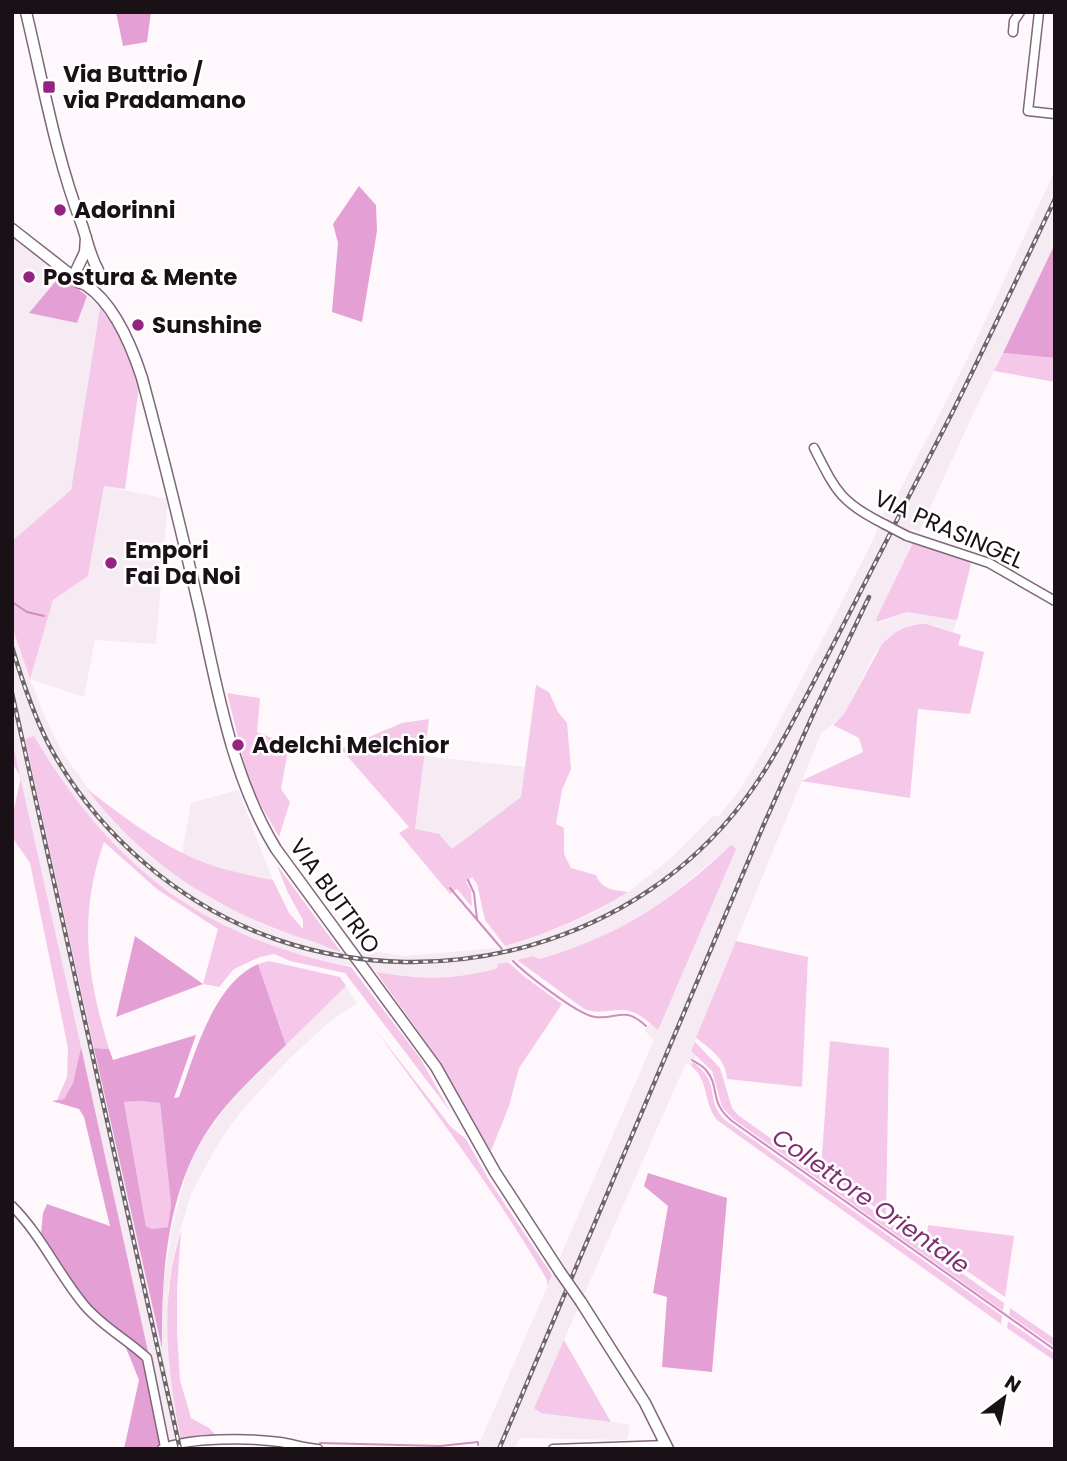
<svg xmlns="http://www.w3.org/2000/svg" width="1067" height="1461" font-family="Poppins,sans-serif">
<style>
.built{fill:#f6eaf3}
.green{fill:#f5c8e9}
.forest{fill:#e4a0d4;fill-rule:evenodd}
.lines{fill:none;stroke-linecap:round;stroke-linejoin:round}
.stream{stroke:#d08ec0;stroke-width:2}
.minor-casing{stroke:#7f6779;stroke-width:11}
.tertiary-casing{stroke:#7f6779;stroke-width:13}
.minor{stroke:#fff;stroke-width:8}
.tertiary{stroke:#fff;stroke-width:10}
.rail-casing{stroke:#6d656a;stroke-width:4.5}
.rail{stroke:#fff;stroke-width:2;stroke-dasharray:5;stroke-linecap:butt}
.minor-bridge-casing{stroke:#7f6779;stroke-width:11;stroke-linecap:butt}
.tertiary-bridge-casing{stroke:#7f6779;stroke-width:13;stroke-linecap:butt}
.minor-bridge{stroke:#fff;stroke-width:8}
.tertiary-bridge{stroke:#fff;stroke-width:10}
.poi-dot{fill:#942382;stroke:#fff;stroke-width:2.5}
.labels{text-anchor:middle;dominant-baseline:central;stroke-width:5;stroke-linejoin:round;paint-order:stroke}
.poi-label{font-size:23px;font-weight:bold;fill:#1a1117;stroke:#fff;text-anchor:start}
.street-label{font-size:23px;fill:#1a1117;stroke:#fff}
.water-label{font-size:24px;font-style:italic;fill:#7f3070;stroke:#fff}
</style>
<rect width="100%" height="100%" fill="#fef8fc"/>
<!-- built -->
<g class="built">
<path d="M1055 170V245L976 408 919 532 912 529 906 540 913 543 876 619 879 623 907 612 934 615 957 620 953 632 936 626 919 624 909 625 888 637 875 653 844 714 821 734 691 1051 696 1055 691 1066 686 1063 534 1408 630 1425 627 1440 520 1438 515 1449H477L654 1040 645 1031 650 1023 658 1029 731 845 661 904 634 921 588 943 539 959 533 956 498 964V968L465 976 430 980 413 978 376 972 373 969 332 963 271 946 237 932 189 906 147 875 120 851 73 798 34 737 25 739 161 1343 163 1288 172 1228 188 1166 198 1145 230 1101 346 986 357 1003 328 1023 287 1061 246 1106 229 1127 215 1149 191 1194 175 1248 168 1289 169 1365 183 1449H170L12 740V626L30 678 53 600 88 576 104 486 168 499 156 644 95 640 84 697 30 679 46 719 63 753 108 816 152 859 214 901 269 927 331 946 335 950 363 956 359 949 405 956 495 948 498 951 506 949 505 946 558 928 593 913 628 892 672 857 712 817 720 815 741 788 768 743 832 621 874 538 878 526 884 528 889 518 882 515 885 510 897 495 930 433 975 343Z"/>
<path d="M12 235 61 275 30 313 77 323 87 296 100 308 71 490 12 541Z"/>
<path d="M424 756 525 767 521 797 452 849 415 829Z"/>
<path d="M238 790 273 880 238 873 200 861 182 853 191 803Z"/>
</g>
<!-- green -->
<g class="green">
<path d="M100 308 119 333 140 380 125 489 104 486 88 576 53 600 30 679 12 626V541L71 490Z"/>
<path d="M1003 353 1055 358V382L994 371Z"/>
<path d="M913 543 965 559 971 564 957 620 907 612 877 622 876 619Z"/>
<path d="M927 624 961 635 958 645 984 652 970 714 918 709 910 798 801 781 863 752 859 738 833 725 844 714 882 644C894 631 909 623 927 624Z"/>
<path d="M536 685 549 692 558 712 567 723 571 769 562 790 556 824 564 828V854L571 868 596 875C602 890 614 890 628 892 589 916 549 933 505 946L485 920 477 884 472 877 466 882 471 890 472 907 457 889 450 894 399 833 409 827 341 749 402 723 429 719 415 829 439 834 452 849 521 797Z"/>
<path d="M227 693 260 698 257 732 289 745 281 789 290 802 279 837 250 786Z"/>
<path d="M34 736C111 866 201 937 351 967L420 1058 450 1111 345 973 290 961 274 954 260 957 234 969 219 987 203 984 218 929 158 890 104 842C78 916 87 975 109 1049L94 1048 25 739Z"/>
<path d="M12 740 81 1047 73 1083 64 1099 57 1100 67 1077 68 1048 30 863 12 837V818L21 777 12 763Z"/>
<path d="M87 789C122 816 157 843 198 860 222 870 248 875 273 880L289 913 303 929V920L288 893 277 865 341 952C332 950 322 944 312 941 222 914 143 864 87 789Z"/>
<path d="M731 845 736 849 658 1030C648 1021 637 1011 624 1010 609 1009 598 1015 584 1009L517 960 533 956 539 959C618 937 672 901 731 845Z"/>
<path d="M736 941 808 957 802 1087 727 1079C726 1060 711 1049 696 1038Z"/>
<path d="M269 961 340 977 346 986 286 1045 258 964Z"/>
<path d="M508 962 525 977 562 1004 519 1068 509 1106 491 1151 440 1062 376 972C424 980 450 981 498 968L497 964Z"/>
<path d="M375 1029 451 1127 466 1139 489 1180 552 1275 547 1286V1280C496 1192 435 1112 375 1029Z"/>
<path d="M830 1041 889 1048 886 1215 821 1169Z"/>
<path d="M695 1042 720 1068 732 1108 738 1115 1004 1303 1003 1311 733 1119 722 1107 712 1071 691 1051Z"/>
<path d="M693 1062C722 1083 704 1099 725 1120L1002 1316 1001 1324 717 1120C703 1103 709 1079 691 1066Z"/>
<path d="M139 1101 160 1103 171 1204 169 1227 152 1229 146 1226 124 1102Z"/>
<path d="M928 1225 1014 1236 1005 1297 926 1243Z"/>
<path d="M181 1231 177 1290V1331L180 1380 191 1418 209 1428 217 1436 181 1439C167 1370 159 1299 181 1231Z"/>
<path d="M1010 1308 1055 1339V1347L1009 1315Z"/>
<path d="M1008 1321 1055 1354V1361L1007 1328Z"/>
<path d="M564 1340 611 1422 541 1413 534 1408Z"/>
</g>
<!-- forest -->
<g class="forest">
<path d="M116 12H151L147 42 123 46Z"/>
<path d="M359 186 376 205 377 231 362 322 332 312 338 243 333 224Z"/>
<path d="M1054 246 1055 358 1003 353Z"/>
<path d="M61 275 87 296 77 323 29 313Z"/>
<path d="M135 936 203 984 116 1017Z"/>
<path d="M258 964 286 1045C260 1071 231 1096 210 1127 167 1189 161 1275 162 1348L94 1048 109 1049 113 1060 196 1035 174 1098 179 1097C195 1054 213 984 258 964ZM139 1101 160 1103 171 1204 168 1227 152 1229 146 1226 124 1102Z"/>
<path d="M81 1047 168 1442 155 1449H124L139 1380 126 1348 95 1313 69 1281 41 1233 43 1213 47 1204 110 1226 84 1117 79 1109 52 1101 64 1099 73 1083Z"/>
<path d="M648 1173 727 1198 712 1372 662 1367 667 1297 653 1293 668 1206 644 1186Z"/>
</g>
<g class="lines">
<!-- stream -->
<g class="stream">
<path d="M12 602 27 612 44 616"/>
<path d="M468 880 474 893 477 919"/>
<path d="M450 888 502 949"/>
<path d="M513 961C526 974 578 1015 595 1017 618 1020 623 1005 646 1026"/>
<path d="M692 1060C697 1063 703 1066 706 1070 721 1088 708 1101 732 1121L1055 1350"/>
<path d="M320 1443 440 1446 478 1442V1445"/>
</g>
<defs>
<g id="minor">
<path d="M1039 12 1028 111 1055 114"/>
<path d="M1013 32 1014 21 1020 12"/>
<path d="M814 448C836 491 840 502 884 524"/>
<path d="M907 536 989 563 1055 601"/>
<path d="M12 1206C42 1236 58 1274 85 1306 103 1327 128 1340 147 1358L165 1447"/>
<path d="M162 1449C189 1437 250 1438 280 1442 293 1444 305 1448 318 1449"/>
<path d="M553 1449 667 1445"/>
</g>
<g id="tertiary">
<path d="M26 12C43 83 56 157 82 225 87 240 90 256 98 270L97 280 86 285 78 282 75 273 85 252 86 237"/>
<path d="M12 229 76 279"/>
<path d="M86 285C114 304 132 347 142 378 163 456 182 533 200 611 218 692 232 777 276 849L436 1067 495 1172 560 1272"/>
<path d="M581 1302 645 1403 668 1449"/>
</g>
</defs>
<!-- minor casing -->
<use href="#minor" class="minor-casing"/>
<!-- tertiary casing -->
<use href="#tertiary" class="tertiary-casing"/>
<!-- minor -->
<use href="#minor" class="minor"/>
<!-- tertiary -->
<use href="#tertiary" class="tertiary"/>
<defs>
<g id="rail">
<path d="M12 647C22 680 33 714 49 745 97 835 182 907 278 940 443 996 636 943 743 802 769 768 789 729 809 691 838 636 866 581 894 526 913 487 934 449 953 411 988 341 1021 270 1055 199"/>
<path d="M12 693 180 1449"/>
<path d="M499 1449 764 824 815 710 869 597"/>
</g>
</defs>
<!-- rail casing -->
<use href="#rail" class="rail-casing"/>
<!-- rail -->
<use href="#rail" class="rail"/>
<defs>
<path id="minor-bridge" d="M884 524 907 536"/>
<path id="tertiary-bridge" d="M560 1272 581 1302"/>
</defs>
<!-- minor-bridge casing -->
<use href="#minor-bridge" class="minor-bridge-casing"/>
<!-- tertiary-bridge casing -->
<use href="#tertiary-bridge" class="tertiary-bridge-casing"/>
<!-- minor-bridge -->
<use href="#minor-bridge" class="minor-bridge"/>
<!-- tertiary-bridge -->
<use href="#tertiary-bridge" class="tertiary-bridge"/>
</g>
<!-- markers -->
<g class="poi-dot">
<rect x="42" y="80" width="14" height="14" rx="3.5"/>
<circle cx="60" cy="210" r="7"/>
<circle cx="29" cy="277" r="7"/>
<circle cx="138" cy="325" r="7"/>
<circle cx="111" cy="563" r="7"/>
<circle cx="238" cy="745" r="7"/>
</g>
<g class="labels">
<!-- poi labels -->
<g class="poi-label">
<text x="63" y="74">Via Buttrio /<tspan x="63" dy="26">via Pradamano</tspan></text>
<text x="74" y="210">Adorinni</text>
<text x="43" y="277">Postura &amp; Mente</text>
<text x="152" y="325">Sunshine</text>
<text x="125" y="550">Empori<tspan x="125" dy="26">Fai Da Noi</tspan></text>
<text x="252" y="745">Adelchi Melchior</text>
</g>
<!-- street labels -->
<g class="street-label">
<text transform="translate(949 529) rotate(24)">VIA PRASINGEL</text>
<text transform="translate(335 896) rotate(54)">VIA BUTTRIO</text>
</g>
<!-- water labels -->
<g class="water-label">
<text transform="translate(871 1201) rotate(35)">Collettore Orientale</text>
</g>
</g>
<!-- border -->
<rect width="1067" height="1461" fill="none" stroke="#1a1117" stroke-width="28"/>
<!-- north arrow -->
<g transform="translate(1004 1398) rotate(32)" stroke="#ffffff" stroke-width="5" paint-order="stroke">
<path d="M0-5L12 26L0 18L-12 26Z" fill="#1a1117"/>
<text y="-10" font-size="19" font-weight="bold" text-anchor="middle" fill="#1a1117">N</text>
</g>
</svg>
